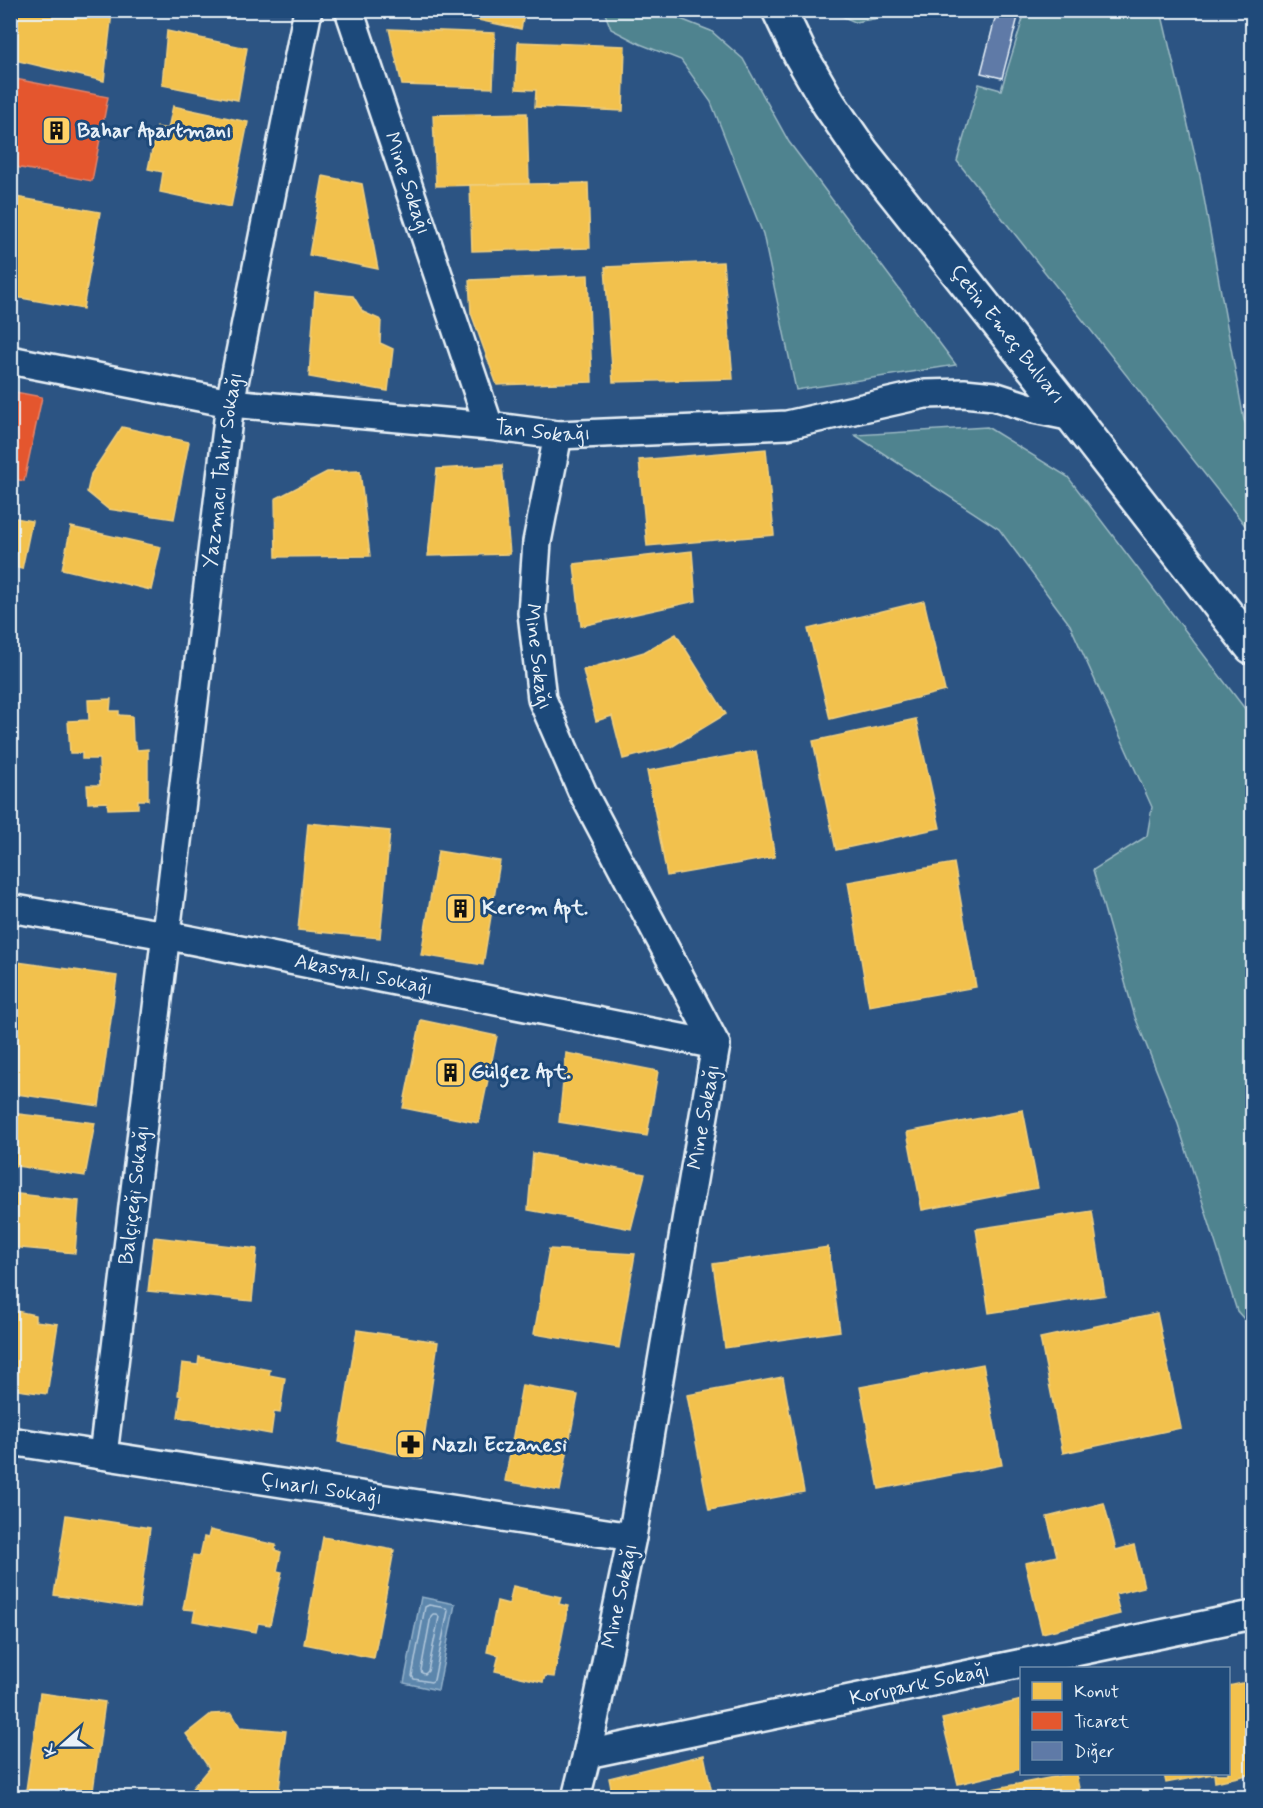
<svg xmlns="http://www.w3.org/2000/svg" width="1263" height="1808" font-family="Mynerve,sans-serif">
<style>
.green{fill:#50838f;stroke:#9cbac4;stroke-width:1.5}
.water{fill:#5b86ac;stroke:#93b1ca;stroke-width:1.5}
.homes{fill:#f2c14e;stroke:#efcf81;stroke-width:1.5}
.shops{fill:#e4572e;stroke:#e5856b;stroke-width:1.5}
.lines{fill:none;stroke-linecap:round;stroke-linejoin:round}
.shore{stroke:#b0c6da;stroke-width:1.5}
.building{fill:#5f7aa7;stroke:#e8f1f8;stroke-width:1.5}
.minor-casing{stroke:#e8f1f8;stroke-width:32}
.primary-casing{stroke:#e8f1f8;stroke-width:38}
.minor{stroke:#1f4a7a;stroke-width:27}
.primary{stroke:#1f4a7a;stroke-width:33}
.labels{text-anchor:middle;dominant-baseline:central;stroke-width:6;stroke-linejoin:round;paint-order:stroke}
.poi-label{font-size:21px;font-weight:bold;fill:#e8f1f8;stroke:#1f4a7a;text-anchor:start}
.street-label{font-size:21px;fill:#e8f1f8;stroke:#1f4a7a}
</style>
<rect width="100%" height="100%" fill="#2c5483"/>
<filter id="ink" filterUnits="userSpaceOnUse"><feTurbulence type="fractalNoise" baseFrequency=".0167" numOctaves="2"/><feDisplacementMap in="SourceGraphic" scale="12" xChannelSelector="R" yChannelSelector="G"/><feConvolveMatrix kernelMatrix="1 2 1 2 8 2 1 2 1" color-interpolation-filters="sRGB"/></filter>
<g filter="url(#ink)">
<!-- green -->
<g class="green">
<path d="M1032 10 1161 11 1200 176 1244 420 1252 437V534L957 161 979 84 1001 90 1025 12Z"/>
<path d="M604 11H651L678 18 711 31 743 59 789 142 956 365 796 390 763 234 711 102 681 60 640 44 611 29Z"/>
<path d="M835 11V10L888 11 879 18 855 22 837 14Z"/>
<path d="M987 427 1068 477 1252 718V1328L1237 1311 1178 1124 1135 1017 1093 870 1147 836 1152 807 1070 625 999 529 855 435Z"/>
</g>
<!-- water -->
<path class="water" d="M421 1597 455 1604 438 1690 404 1683Z"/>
<!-- homes -->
<g class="homes">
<path d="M18 10H104L112 12 104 81 10 59Z"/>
<path d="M431 10H525L521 29Z"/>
<path d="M389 29 495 33 493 88 402 85Z"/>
<path d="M167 31 247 48 238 100 162 85Z"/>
<path d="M518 42 625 46 623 111 535 107 536 90 516 89Z"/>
<path d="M173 106 248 122 231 207 160 192 163 172 148 169 157 127 168 129Z"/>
<path d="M527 113 529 184 436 186 433 115Z"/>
<path d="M323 176 362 184 378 269 309 255Z"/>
<path d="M588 183 590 248 472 251 470 185Z"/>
<path d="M10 196 100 212 83 309 10 296Z"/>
<path d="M723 262 733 379 613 382 605 267Z"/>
<path d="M588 275 592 382 497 385 471 313 469 280Z"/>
<path d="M315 292 353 296 363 312 381 320 380 343 393 349 388 391 309 377Z"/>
<path d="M122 427 189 442 174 519 108 509 87 492 91 474Z"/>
<path d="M766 449 774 535 647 546 639 460Z"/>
<path d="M502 465 510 554 428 556 437 469Z"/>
<path d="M360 471 370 556 276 557 275 499 327 472Z"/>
<path d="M10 517 32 521 22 569 10 566Z"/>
<path d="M71 527 161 547 151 590 62 569Z"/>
<path d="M692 551 696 601 581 626 574 564Z"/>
<path d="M10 589 17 590 10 633Z"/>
<path d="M924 601 945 691 830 719 808 629Z"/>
<path d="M676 634 726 714 673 746 623 759 612 716 596 721 583 670 644 652Z"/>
<path d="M111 699 110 711H119V715L132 716 133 741 136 744 137 750 148 749V800H138V808L108 809 107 802 88 803 87 785H100L99 759H82V753H70L68 721 89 720 88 700Z"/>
<path d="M916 719 940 828 836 850 813 741Z"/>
<path d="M756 751 775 857 667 876 647 771Z"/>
<path d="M308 823 390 831 380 938 298 930Z"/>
<path d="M438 851 500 861 483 965 421 955Z"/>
<path d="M954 863 976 987 869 1006 848 882Z"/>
<path d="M10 961 117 976 99 1106 10 1093Z"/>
<path d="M421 1020 497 1036 479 1123 403 1108Z"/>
<path d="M566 1053 658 1071 647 1136 559 1122Z"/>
<path d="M1023 1110 1038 1188 922 1210 907 1132Z"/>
<path d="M10 1113 95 1123 85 1176 10 1165Z"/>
<path d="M533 1153 645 1174 631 1229 528 1210Z"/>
<path d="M10 1193 79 1201 75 1253 10 1247Z"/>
<path d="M1092 1211 1105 1295 989 1313 976 1229Z"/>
<path d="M154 1237 257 1249 252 1301 148 1291Z"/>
<path d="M828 1247 840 1331 725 1348 713 1264Z"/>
<path d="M549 1249 635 1254 619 1348 534 1334Z"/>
<path d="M10 1306H13L12 1310 35 1315V1321L58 1324 47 1394 10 1389Z"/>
<path d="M1157 1313 1181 1428 1063 1453 1040 1338Z"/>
<path d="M357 1330 438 1342 421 1459 339 1442Z"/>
<path d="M199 1357 270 1370 269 1375 285 1378 280 1413 274 1412 271 1434 178 1417 181 1396 178 1395 182 1363 198 1365Z"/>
<path d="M983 1364 1002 1465 879 1489 860 1387Z"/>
<path d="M783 1377 804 1492 709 1510 687 1395Z"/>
<path d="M522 1385 578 1395 560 1491 505 1481Z"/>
<path d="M1104 1503 1116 1550 1134 1545 1144 1587 1115 1594 1120 1614 1042 1633 1025 1563 1057 1556 1047 1517Z"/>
<path d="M66 1515 150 1528 139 1608 54 1595Z"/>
<path d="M210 1530 276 1545 275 1550 281 1552 277 1571 282 1572 270 1625 258 1623 256 1632 193 1621 195 1610 183 1609 193 1555 200 1556 204 1537 208 1538Z"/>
<path d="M323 1537 394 1550 374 1658 304 1644Z"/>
<path d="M513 1586 561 1597 559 1604 568 1606 554 1677 545 1676 543 1682 495 1671 499 1655 487 1652 497 1601 509 1604Z"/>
<path d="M1248 1682 1252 1705V1774L1215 1782 1214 1774H1228V1686Z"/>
<path d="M40 1693 105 1702 92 1798 26 1790Z"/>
<path d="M1022 1700V1769L958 1784 942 1719Z"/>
<path d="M232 1713 240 1727 286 1731 278 1798H184L209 1768 186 1734 211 1714Z"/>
<path d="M704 1755 713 1798H613L609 1778Z"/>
<path d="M1069 1774H1076L1081 1798H973L972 1793Z"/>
<path d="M1164 1774H1213L1166 1783Z"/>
</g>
<!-- shops -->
<g class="shops">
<path d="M10 78 108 97 92 181 10 166Z"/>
<path d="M10 391 42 397 24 481 10 478Z"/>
</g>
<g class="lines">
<!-- shore -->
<g class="shore">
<path d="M429 1605 446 1608 448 1611 434 1680 431 1682 414 1679 412 1676 425 1607Z"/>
<path d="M433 1614H437L439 1617 428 1671 425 1674 422 1673 421 1670 431 1616Z"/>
</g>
</g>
<!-- building -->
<path class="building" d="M997 11 1018 17 1002 78 981 73Z"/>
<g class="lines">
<defs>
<g id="minor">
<path id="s1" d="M349 10 489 426"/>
<path id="s2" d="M10 360 230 403 489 426 558 435 787 425 925 394 964 393 994 396 1034 409 1073 417"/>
<path id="s3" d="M558 435 537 542 532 613 542 699 582 791 716 1045 632 1537 587 1754 576 1798"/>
<path id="s4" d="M10 908 165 935 716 1045"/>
<path id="s5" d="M10 1441 632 1537"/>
<path id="s6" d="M103 1455 230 403 308 10"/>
<path id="s7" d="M587 1754 1252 1615"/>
</g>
<g id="primary">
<path id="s8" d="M779 10 800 54 829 104 862 152 1073 417 1252 647"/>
</g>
</defs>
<!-- minor casing -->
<use href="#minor" class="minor-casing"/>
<!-- primary casing -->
<use href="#primary" class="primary-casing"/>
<!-- minor -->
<use href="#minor" class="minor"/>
<!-- primary -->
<use href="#primary" class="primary"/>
</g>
</g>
<!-- icons -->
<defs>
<symbol id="building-square" viewBox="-11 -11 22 22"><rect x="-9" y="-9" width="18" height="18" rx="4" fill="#ffd166" stroke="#1f4a7a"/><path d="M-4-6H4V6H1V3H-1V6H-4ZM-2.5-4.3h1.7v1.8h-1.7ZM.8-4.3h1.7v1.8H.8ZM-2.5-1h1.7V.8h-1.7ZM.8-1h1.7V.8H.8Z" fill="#111"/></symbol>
<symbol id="pharmacy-square" viewBox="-11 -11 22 22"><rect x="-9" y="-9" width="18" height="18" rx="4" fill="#ffd166" stroke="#1f4a7a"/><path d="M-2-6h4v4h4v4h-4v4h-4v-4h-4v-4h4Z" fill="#111"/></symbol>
</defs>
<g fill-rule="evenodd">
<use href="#building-square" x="40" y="114" width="33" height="33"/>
<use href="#building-square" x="444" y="892" width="33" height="33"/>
<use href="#building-square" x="434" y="1056" width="33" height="33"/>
<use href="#pharmacy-square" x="394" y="1428" width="33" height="33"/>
</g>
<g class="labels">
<!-- poi labels -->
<g class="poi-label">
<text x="77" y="131">Bahar Apartmanı</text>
<text x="482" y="908">Kerem Apt.</text>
<text x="471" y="1072">Gülgez Apt.</text>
<text x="432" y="1445">Nazlı Eczanesi</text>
</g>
<!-- street labels -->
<g class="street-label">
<text stroke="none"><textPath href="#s1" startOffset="183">Mine Sokağı</textPath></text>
<text stroke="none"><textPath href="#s8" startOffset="398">Çetin Emeç Bulvarı</textPath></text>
<text stroke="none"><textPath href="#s2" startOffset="538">Tan Sokağı</textPath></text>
<text stroke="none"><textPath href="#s6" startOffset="992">Yazmacı Tahir Sokağı</textPath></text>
<text stroke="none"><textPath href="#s3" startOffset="224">Mine Sokağı</textPath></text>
<text stroke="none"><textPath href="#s4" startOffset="360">Akasyalı Sokağı</textPath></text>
<text transform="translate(704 1117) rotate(-80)">Mine Sokağı</text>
<text stroke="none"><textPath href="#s6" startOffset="262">Balçiçeği Sokağı</textPath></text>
<text stroke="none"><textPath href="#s5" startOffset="315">Çınarlı Sokağı</textPath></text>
<text transform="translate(620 1596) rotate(-78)">Mine Sokağı</text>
<text stroke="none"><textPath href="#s7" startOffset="340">Korupark Sokağı</textPath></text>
</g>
</g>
<!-- margin -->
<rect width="1263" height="1808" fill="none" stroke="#1f4a7a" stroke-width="36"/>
<rect x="18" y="18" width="1227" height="1772" fill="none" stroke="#e8f1f8" stroke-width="2" filter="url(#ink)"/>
<!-- legend -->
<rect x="1020" y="1667" width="210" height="108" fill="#1f4a7a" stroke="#6f8dac" stroke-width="1.5"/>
<rect x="1032" y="1682" width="30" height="18" fill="#f2c14e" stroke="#6f8dac" stroke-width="1.5"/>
<text x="1074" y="1697" font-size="18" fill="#e8f1f8">Konut</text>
<rect x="1032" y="1712" width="30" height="18" fill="#e4572e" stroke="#6f8dac" stroke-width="1.5"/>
<text x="1074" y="1727" font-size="18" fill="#e8f1f8">Ticaret</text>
<rect x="1032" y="1742" width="30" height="18" fill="#5f7aa7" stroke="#6f8dac" stroke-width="1.5"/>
<text x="1074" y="1757" font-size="18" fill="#e8f1f8">Diğer</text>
<!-- north arrow -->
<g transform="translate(63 1745) rotate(249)" stroke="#1f4a7a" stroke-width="4.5" paint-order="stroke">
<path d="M0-4.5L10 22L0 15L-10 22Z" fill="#e8f1f8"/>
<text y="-9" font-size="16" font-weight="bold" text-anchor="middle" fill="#e8f1f8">K</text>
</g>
</svg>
